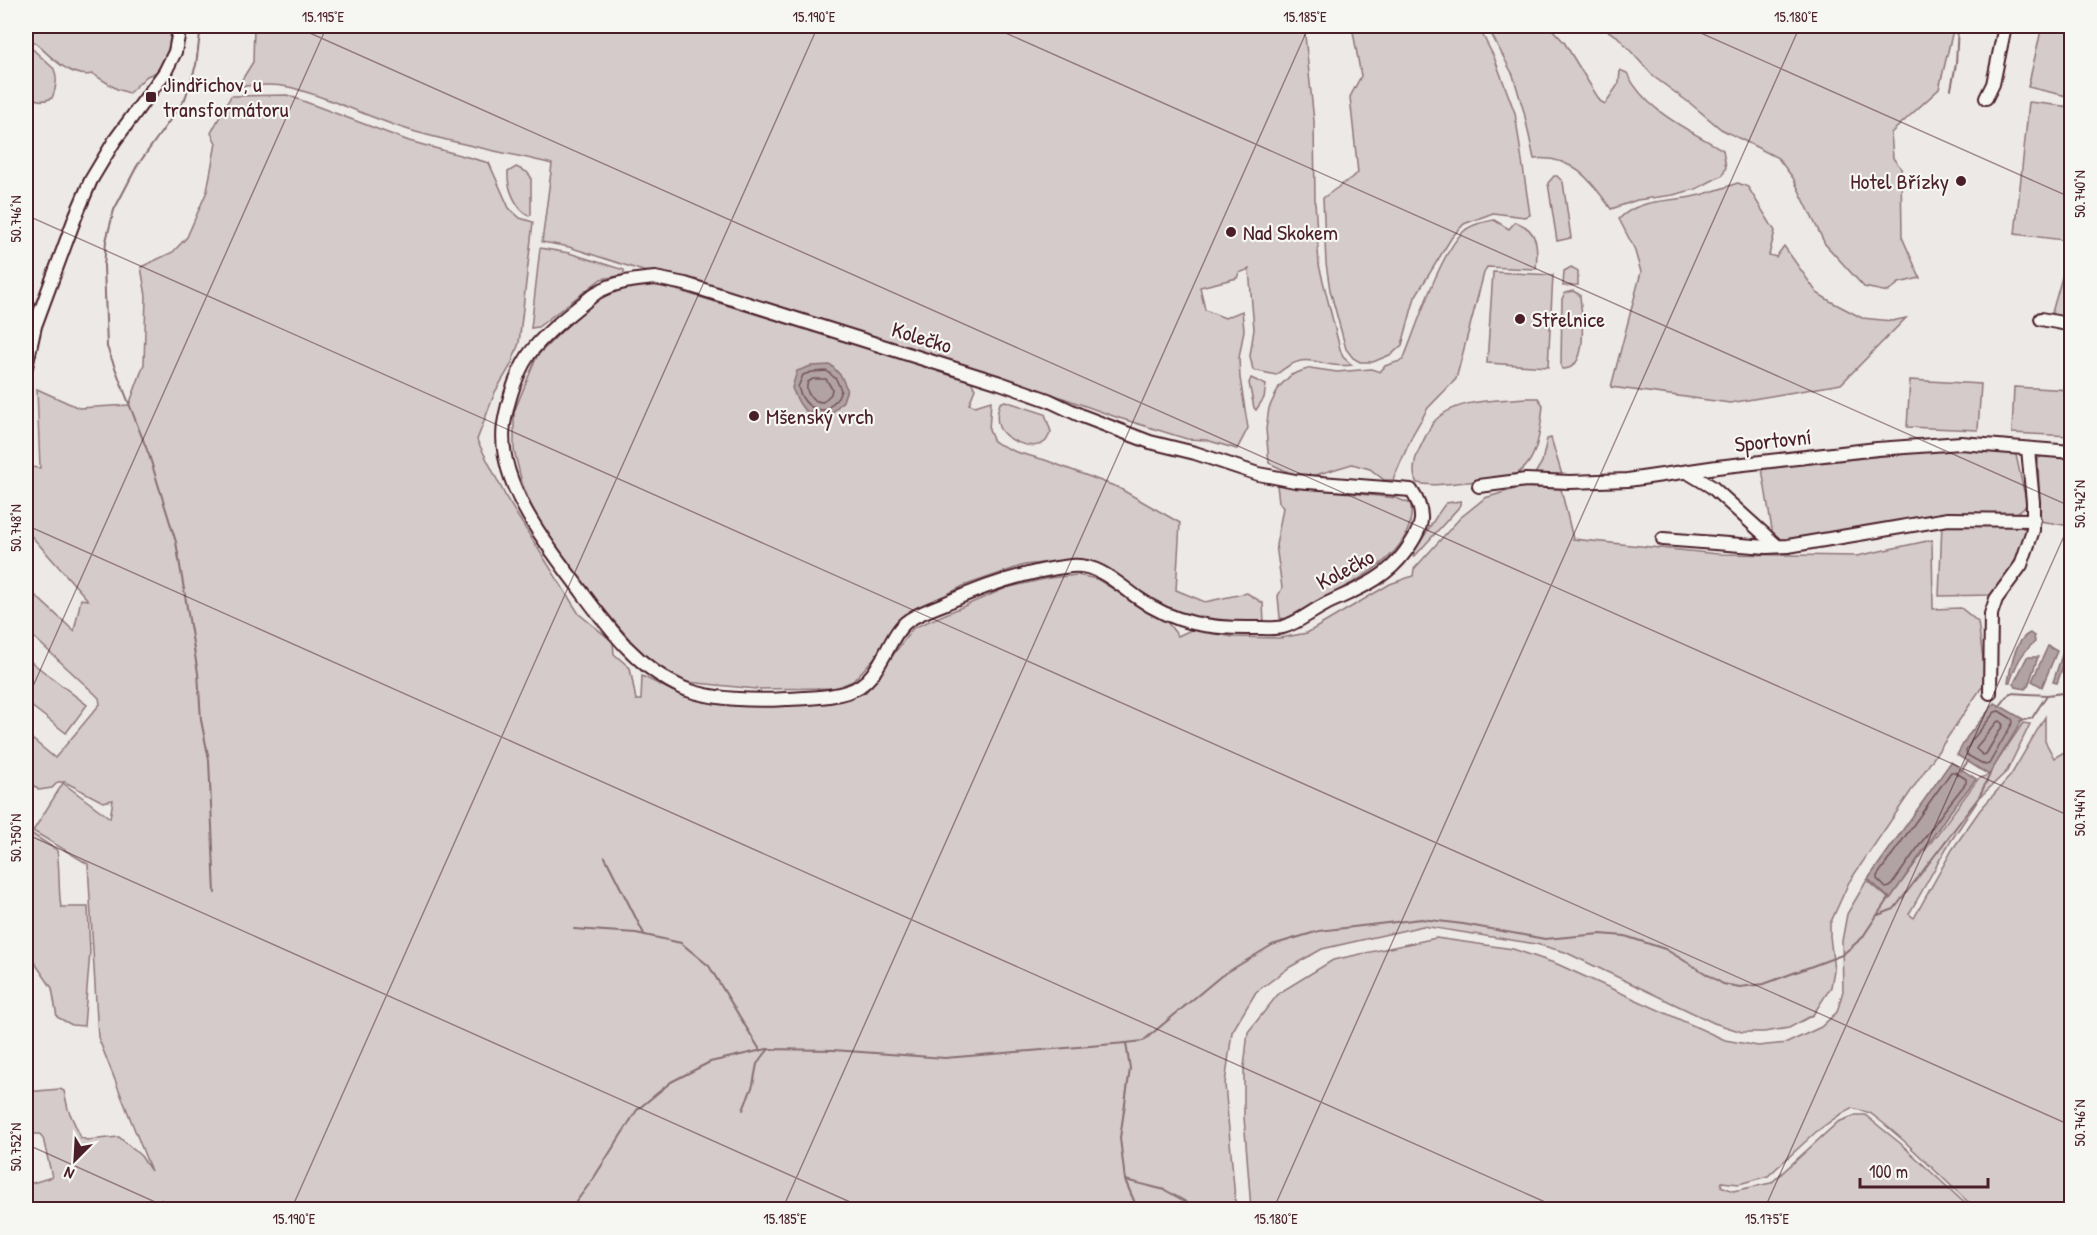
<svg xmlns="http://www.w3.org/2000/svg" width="2097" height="1235" font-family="'Patrick Hand',sans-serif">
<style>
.green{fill:#d4cbca;stroke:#8f757a;stroke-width:1.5}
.water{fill:#b1a2a3;stroke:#886e73;stroke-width:1.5}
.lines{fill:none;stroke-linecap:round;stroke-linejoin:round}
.shore{stroke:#73535b;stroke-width:1.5}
.stream{stroke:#886e73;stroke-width:2}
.minor-casing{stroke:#4a1f2b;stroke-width:16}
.minor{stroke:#f6f6f2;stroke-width:12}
.ticks{fill:none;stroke:#4a1f2b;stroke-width:1.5;stroke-opacity:0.45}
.poi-dot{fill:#4a1f2b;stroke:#f6f6f2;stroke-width:2}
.labels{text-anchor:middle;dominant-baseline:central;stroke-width:4.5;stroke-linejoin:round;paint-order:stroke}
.poi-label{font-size:22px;fill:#4a1f2b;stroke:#f6f6f2;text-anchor:start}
.street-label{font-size:22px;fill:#4a1f2b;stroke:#f6f6f2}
.neatline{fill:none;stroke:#4a1f2b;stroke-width:2}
.ticks-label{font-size:15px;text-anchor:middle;fill:#4a1f2b}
</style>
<rect width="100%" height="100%" fill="#ece9e6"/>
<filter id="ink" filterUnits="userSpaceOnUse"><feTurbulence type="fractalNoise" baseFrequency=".0167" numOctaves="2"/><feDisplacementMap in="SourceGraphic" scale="12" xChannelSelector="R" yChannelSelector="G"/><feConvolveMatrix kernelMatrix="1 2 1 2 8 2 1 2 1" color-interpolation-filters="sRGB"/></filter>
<g filter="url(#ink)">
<!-- green -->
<g class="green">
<path d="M26 26H172L168 50 157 72 147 76 129 93 117 89 93 74C67 80 45 49 26 35Z"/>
<path d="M254 26H1304L1314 121 1315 201 1319 265 1340 349 1343 357 1352 365C1317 370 1310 346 1276 375L1253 370 1250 356 1254 329 1249 269 1239 273 1237 278 1200 287 1205 310 1225 318 1242 311 1244 330 1239 358 1240 378 1248 428 1237 449 1206 440 1187 439 1116 417 1052 394 679 276 643 271 569 247 542 242 552 164C504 152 456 144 409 130 370 118 333 99 293 88 276 83 256 86 238 86L253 62Z"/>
<path d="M1352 26H1478L1494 57 1515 113 1530 215 1525 217 1493 213 1464 224 1452 237 1415 297 1402 345 1392 354 1373 362H1360L1353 358 1346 349 1330 290 1326 263 1323 198 1358 173 1350 97 1361 76Z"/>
<path d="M1487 26H1549L1564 42 1600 101 1605 104 1619 83 1620 70 1627 73C1645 111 1689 130 1723 150L1726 167 1723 175 1696 189 1673 195 1637 200 1611 209C1591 180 1572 155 1534 159L1524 112 1513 75Z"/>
<path d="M1599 26H1954L1939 89 1891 133 1893 158 1901 168 1902 237 1920 278 1899 283 1888 292 1864 287 1825 244 1793 178 1778 158 1721 129 1691 104 1654 77 1617 36Z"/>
<path d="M2042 26H2071V97L2028 87Z"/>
<path d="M26 43 54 69C58 78 56 89 52 98 41 103 35 100 26 93Z"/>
<path d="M287 95 409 141 489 163 509 208 520 218 533 222 519 343 511 365 495 392 477 440 507 499 579 614 613 642 614 654 630 668 636 700H641L642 676 685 697 736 702H820L846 699 865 693 913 628 1006 588 1049 578 1077 575 1097 579 1167 622 1178 636 1193 629 1233 637 1280 638 1307 633 1390 584 1413 576 1414 569 1460 518 1485 498 1521 487 1561 489 1573 539 1718 554 1857 556 1932 540 1933 609 1961 608 1978 622 1986 681 1849 882 1830 924V936L1834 970 1831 987 1813 1015 1789 1028 1764 1032H1742L1714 1023 1565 952 1536 944 1423 926 1322 949 1290 967 1256 992 1232 1032 1225 1084 1236 1210H165L161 1199 160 1209H26V1185L52 1177 43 1138 40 1134H26V1092L60 1089 64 1091 68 1109 81 1138 87 1140 119 1137 141 1156 151 1171 98 1037 88 864 33 831 63 783 110 818 113 800 103 802 65 782H58L52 788 39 790 26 779V734L55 758 100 704 99 698 95 694 26 630V587L74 631 81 599 88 600 26 530C26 510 23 487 29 467L40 468 37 389 79 408 129 405 144 364 146 296 141 267 173 252 187 237 207 191 216 143 211 133 231 96Z"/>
<path d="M2029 102 2071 107V241L2015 234Z"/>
<path d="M516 167 527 172 531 177V215L529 216C515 208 507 187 508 172Z"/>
<path d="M1554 176H1557L1563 182 1571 238 1557 241 1548 183Z"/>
<path d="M1738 183 1748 187 1775 231 1769 255 1776 257 1784 246 1817 293 1830 301 1862 318 1892 321 1906 318 1841 384 1730 403 1611 387 1641 272 1634 248 1619 219C1638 199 1667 202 1691 197 1707 194 1722 188 1738 183Z"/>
<path d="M1494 220 1509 229 1515 222C1539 229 1538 248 1536 269L1487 267 1484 273 1456 379 1428 408 1413 434 1393 480H1384L1370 469 1352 464 1309 477 1288 472 1269 463 1266 429 1269 408 1279 387 1291 375 1310 368 1337 372 1371 369 1380 372 1385 366 1403 360C1417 327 1439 254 1464 231 1472 224 1484 222 1494 220Z"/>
<path d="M540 248 569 253 624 270V275L601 279 538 327 531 328Z"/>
<path d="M1571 267 1578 271V285L1563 286 1564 271Z"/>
<path d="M1493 272 1553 275 1548 367 1487 363Z"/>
<path d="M2071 273V320L2051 316 2062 277 2064 274Z"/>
<path d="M650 282 970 379 975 389 969 404 975 406 991 401 989 430 994 442 1016 452 1045 460 1117 487 1180 523 1176 590 1205 602 1247 593 1263 603 1264 623 1238 624 1181 614 1155 603 1118 575 1099 564 1078 559 1024 565 963 586 902 618 876 656 853 681 836 688 756 689 687 682 663 670 641 653 598 602 537 520 522 483 514 450V412L537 356 579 314 606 293Z"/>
<path d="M1573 291 1580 295C1581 312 1591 371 1562 369L1561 365 1562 299 1565 293Z"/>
<path d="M1251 378 1266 385 1264 398 1256 410 1254 408 1249 383Z"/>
<path d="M1910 380 1981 384 1978 430 1907 427Z"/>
<path d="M2014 387 2071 390V436L2012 433Z"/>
<path d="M1526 398H1538L1543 405C1541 427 1538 465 1514 475 1501 481 1483 480 1468 482 1451 483 1434 487 1417 483 1412 475 1414 461 1418 452 1423 442 1427 432 1433 423 1453 398 1497 401 1526 398Z"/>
<path d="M1005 401 1045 414 1051 432C1049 435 1048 438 1046 441 1034 452 1005 441 999 427 996 419 997 411 1000 403Z"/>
<path d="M1551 438 1562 475 1561 477H1533L1542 462 1547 439Z"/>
<path d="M1945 449 2010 451 2016 455 2027 505 2014 515 1784 541 1773 536 1762 469Z"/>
<path d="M2042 456 2071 457V526L2040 521 2038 459Z"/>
<path d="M1277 485 1396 498 1411 504C1416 551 1366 575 1332 594 1317 602 1302 611 1287 619L1280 618 1278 596 1282 588 1276 545 1283 508 1279 502Z"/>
<path d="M1461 501 1459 507 1414 557 1413 553C1425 537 1433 519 1446 503Z"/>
<path d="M1972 523 1985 526 1986 523 2018 524 2028 532C2019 556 2009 575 1992 595L1939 596 1942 524Z"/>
<path d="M26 658 87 705 66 733 26 702Z"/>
<path d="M2045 717V741L2054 758 2071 748V1209H1979L1966 1200 1903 1140 1883 1123 1870 1113 1852 1108 1838 1116 1816 1132 1768 1176 1739 1184 1722 1182 1721 1186 1733 1191 1771 1183 1838 1122 1856 1115H1865L1900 1143 1971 1209H1251L1244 1117V1067L1248 1032 1279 993 1333 960 1436 938 1513 949 1557 964 1725 1040 1758 1046 1787 1043 1821 1027 1837 1012 1843 991 1842 941 1847 914 1867 880 1889 899 1978 779 1988 775 2023 723 2030 724 2007 771 1980 797 1947 847 1909 914 1914 918 1952 850 1980 810 2011 775Z"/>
<path d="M26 830 57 850C60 869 58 888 61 907H88L90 952 84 1026 72 1025 57 1017 52 988 26 950Z"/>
</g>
<!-- water -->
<g class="water">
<path d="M831 365 841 376 847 389 843 401 828 417C804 414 801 410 792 388L797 371 811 366Z"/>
<path d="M2030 633 2034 636 2035 642C2021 653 2016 665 2010 682H2008C2011 667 2014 640 2030 633Z"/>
<path d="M2048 646 2057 651 2042 687 2032 681Z"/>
<path d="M2065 646 2070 647 2057 683 2053 682Z"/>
<path d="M2027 657H2038L2028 686 2025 689 2016 687 2014 683Z"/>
<path d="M1995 703 2023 719 1989 775 1957 755 1967 737Z"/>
<path d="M1951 762 1976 779 1947 816 1890 899 1868 879Z"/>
</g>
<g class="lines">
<!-- shore -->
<g class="shore">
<path d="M827 371 836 379 841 390 838 398 826 410C810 411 802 401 798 387L803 375 812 372Z"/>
<path d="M813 379H826L832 389 831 394 823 402C812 402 804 392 808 382Z"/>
<path d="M1999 711 2012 719 2013 722 1989 764 1985 765 1967 755 1966 751 1972 740 1995 712Z"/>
<path d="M2000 721 2003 725 1986 754 1983 755 1976 749 1978 745 1997 722Z"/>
<path d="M1955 772 1966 779V783L1943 812 1890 887 1886 888 1877 879V876L1951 772Z"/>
</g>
<!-- stream -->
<g class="stream">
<path d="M201 26 196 65 185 99 137 166 114 210 106 241 104 266 107 347 149 455 176 542 198 673 201 720 209 760 215 893"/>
<path d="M1951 89 1956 64 1958 26"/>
<path d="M1999 707 2010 693 2047 695"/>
<path d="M2020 721 2032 718 2047 695 2072 692"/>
<path d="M1961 771 1968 761"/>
<path d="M605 857 644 934"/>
<path d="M1878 915 1894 909 1979 797 1990 774"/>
<path d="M574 929 636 933 681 943 709 966 760 1050"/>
<path d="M743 1110 753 1085 757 1064 768 1050"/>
<path d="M1125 1180 1165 1190 1200 1210"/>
<path d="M570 1210 593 1179 637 1110 671 1082 710 1062 767 1049 833 1050 945 1058 1126 1043"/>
<path d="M1138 1210 1125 1180 1120 1138 1130 1069 1126 1043 1143 1041 1221 976 1272 945 1319 931 1421 919 1463 924 1545 939 1600 934 1625 936 1665 949 1723 984 1740 987 1764 984 1842 955 1862 938 1889 897"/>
</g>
<defs>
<g id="minor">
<path d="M1986 98 1993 84 2005 26"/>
<path d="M655 278 685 284 1000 383 1048 400 1082 416 1150 442 1195 453 1258 474 1295 481 1411 490C1428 515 1422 529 1405 552 1385 580 1355 590 1326 604 1312 611 1298 623 1283 627 1275 629 1264 628 1256 628 1212 629 1174 624 1138 598 1118 584 1098 563 1071 566 1027 571 986 585 946 603 934 608 919 613 909 620 898 627 891 643 885 654 878 666 872 678 860 686 843 698 806 698 786 699 757 701 710 700 683 688 635 667 606 624 576 584 544 542 496 480 504 424 508 400 518 366 534 348 552 327 575 310 596 293 614 282 634 280 655 278Z"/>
<path d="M2041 319 2072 325"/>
<path d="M26 367 35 326 76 215 91 180 115 140 165 72 175 52 180 26"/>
<path d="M1687 472 1712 487 1776 545"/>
<path d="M1479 486 1526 480 1570 482 1628 480 1717 467 1877 449 1961 443 2072 452"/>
<path d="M1663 539 1767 547 1788 546 1948 519 2034 520"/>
<path d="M1990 693 1991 614 1996 599 2021 565 2033 530V502L2028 449"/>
</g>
</defs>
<!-- minor casing -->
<use href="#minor" class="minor-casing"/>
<!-- minor -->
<use href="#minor" class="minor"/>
</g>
</g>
<!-- ticks -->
<path class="ticks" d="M294 26 2072 817M990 26 2072 507M1685 26 2072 198M26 215 2072 1126M26 525 1563 1210M26 702 327 26M26 834 868 1210M26 1144 173 1210M291 1210 818 26M782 1210 1309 26M1273 1210 1800 26M1764 1210 2072 518"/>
<!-- markers -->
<g class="poi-dot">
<rect x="145" y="91" width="12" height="12" rx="3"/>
<circle cx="1961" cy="181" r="6"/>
<circle cx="1231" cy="232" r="6"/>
<circle cx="1520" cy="319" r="6"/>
<circle cx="754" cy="416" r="6"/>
</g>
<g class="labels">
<!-- poi labels -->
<g class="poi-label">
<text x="163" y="84">Jindřichov, u<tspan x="163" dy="25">transformátoru</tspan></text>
<text x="1949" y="181" text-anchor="end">Hotel Břízky</text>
<text x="1243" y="232">Nad Skokem</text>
<text x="1532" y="319">Střelnice</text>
<text x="766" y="416">Mšenský vrch</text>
</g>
<!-- street labels -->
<g class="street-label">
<text transform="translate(922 337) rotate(17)">Kolečko</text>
<text transform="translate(1773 440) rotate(-6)">Sportovní</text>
<text transform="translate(1345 569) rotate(-28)">Kolečko</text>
</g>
</g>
<!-- margin -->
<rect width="2097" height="1235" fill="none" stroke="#f6f6f2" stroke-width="66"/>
<!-- north arrow -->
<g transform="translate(75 1160) rotate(204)" stroke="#f6f6f2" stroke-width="4.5" paint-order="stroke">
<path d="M0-4.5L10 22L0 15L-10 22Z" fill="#4a1f2b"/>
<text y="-9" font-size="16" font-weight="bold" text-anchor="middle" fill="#4a1f2b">N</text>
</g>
<!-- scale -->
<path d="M1860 1178v9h128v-9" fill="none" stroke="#4a1f2b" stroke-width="3"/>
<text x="1869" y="1178" font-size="18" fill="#4a1f2b" stroke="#f6f6f2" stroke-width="4.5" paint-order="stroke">100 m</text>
<rect x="33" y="33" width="2031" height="1169" class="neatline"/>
<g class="ticks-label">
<text x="323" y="22">15.195°E</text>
<text x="814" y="22">15.190°E</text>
<text x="1305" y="22">15.185°E</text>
<text x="1796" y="22">15.180°E</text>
<text transform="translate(2080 194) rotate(-90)" y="5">50.740°N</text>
<text transform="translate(16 219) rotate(-90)" y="5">50.746°N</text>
<text transform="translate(2080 504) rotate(-90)" y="5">50.742°N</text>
<text transform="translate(16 528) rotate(-90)" y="5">50.748°N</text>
<text transform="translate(2080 813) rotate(-90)" y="5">50.744°N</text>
<text transform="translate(16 838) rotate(-90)" y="5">50.750°N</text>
<text transform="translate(2080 1123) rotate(-90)" y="5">50.746°N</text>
<text transform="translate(16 1147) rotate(-90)" y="5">50.752°N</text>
<text x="294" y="1224">15.190°E</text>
<text x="785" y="1224">15.185°E</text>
<text x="1276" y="1224">15.180°E</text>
<text x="1767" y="1224">15.175°E</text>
</g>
</svg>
